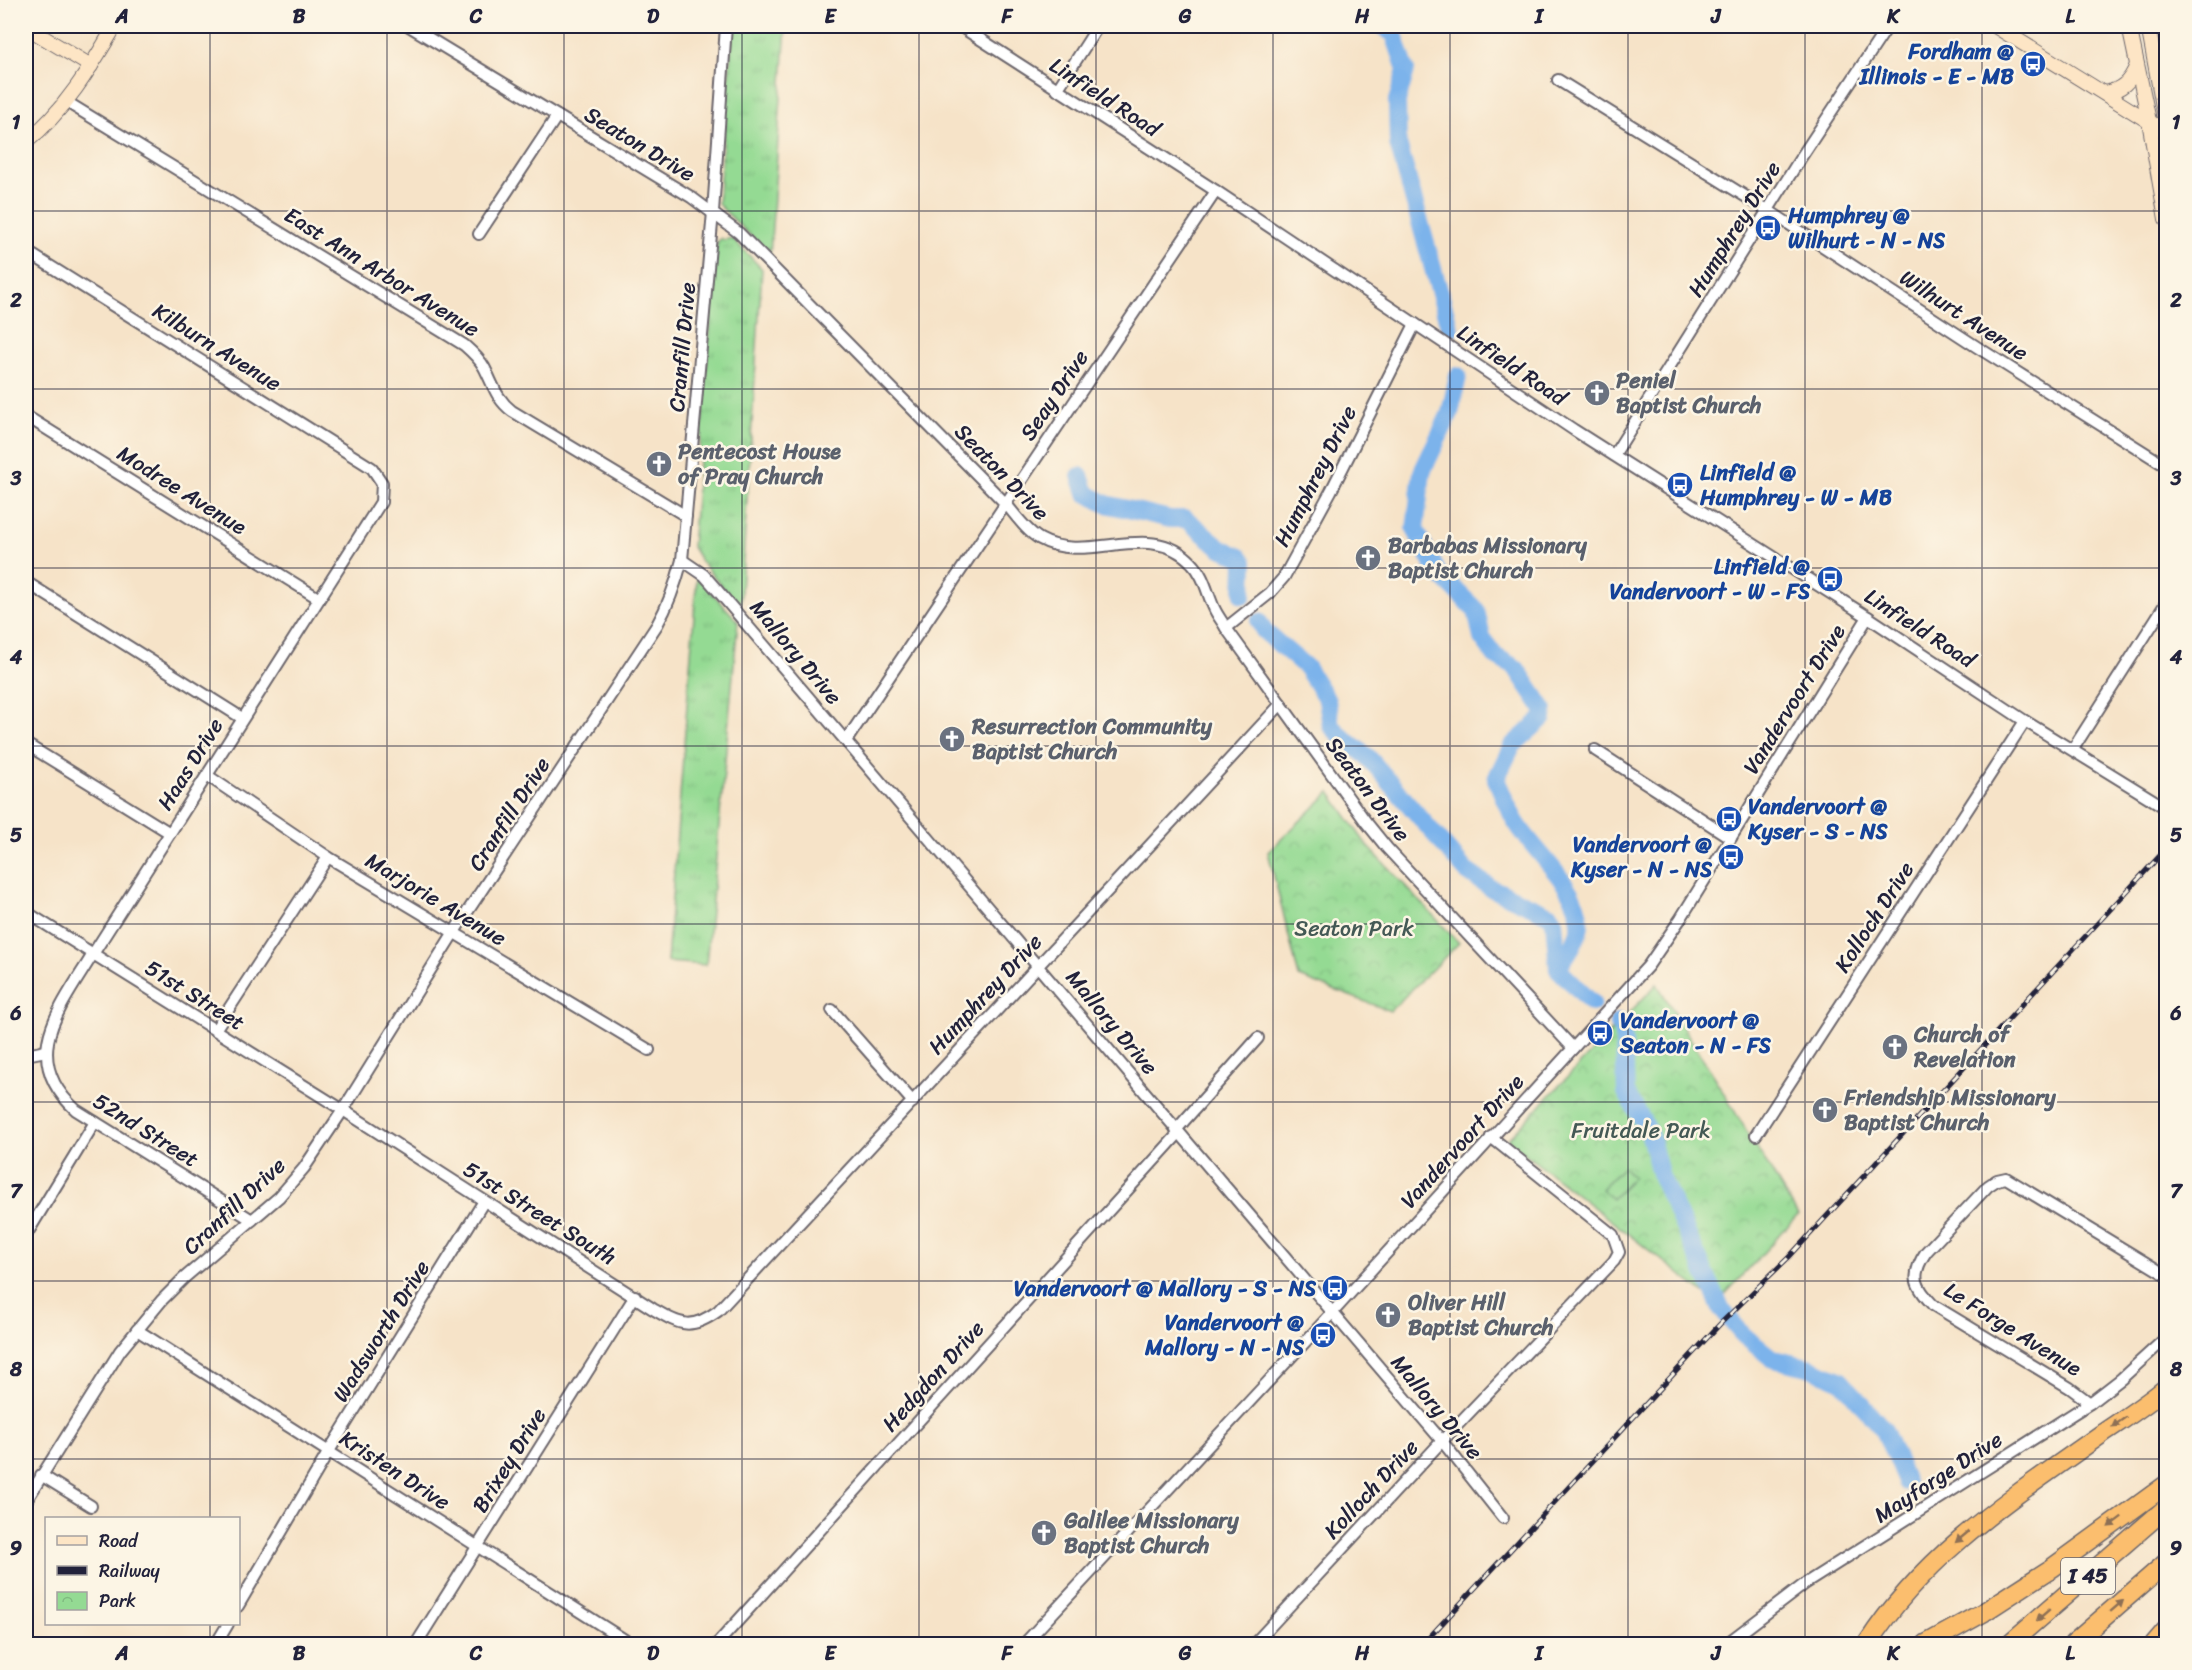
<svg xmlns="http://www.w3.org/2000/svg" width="2192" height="1670" font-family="Sriracha,sans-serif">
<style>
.grass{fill:url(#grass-tufts);stroke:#5b7e67;stroke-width:1.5}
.park{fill:url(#park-crowns);stroke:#5b7e67;stroke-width:1.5}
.pitch{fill:#94da93;stroke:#5b7e67;stroke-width:1.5}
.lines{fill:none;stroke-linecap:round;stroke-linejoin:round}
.river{stroke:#7bb3eb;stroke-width:18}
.street-casing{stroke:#6c666c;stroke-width:14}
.secondary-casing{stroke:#6c666c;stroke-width:16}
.highway-casing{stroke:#6c666c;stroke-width:21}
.street{stroke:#fff;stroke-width:10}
.secondary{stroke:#fde5c5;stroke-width:14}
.highway{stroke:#fbbe6e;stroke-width:18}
.rail-casing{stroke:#22223b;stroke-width:5}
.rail{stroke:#fcf5e5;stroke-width:3;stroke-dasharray:9;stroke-linecap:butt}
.oneway{fill:#8e7054}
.grid{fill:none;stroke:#22223b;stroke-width:1.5;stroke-opacity:0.55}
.labels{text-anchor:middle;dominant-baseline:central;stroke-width:5;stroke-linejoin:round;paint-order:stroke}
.shield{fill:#fcf5e5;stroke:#63616e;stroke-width:1.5}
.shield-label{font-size:21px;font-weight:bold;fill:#22223b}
.transit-label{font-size:22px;font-weight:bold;fill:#164399;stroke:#fcf5e5;text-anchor:end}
.street-label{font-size:22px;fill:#22223b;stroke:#fcf5e5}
.worship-label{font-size:22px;font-weight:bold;fill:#5b616d;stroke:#fcf5e5;text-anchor:start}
.park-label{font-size:22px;fill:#445955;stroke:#fcf5e5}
.neatline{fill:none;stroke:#22223b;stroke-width:2}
.grid-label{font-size:20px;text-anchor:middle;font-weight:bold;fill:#22223b}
</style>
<defs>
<pattern id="grass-tufts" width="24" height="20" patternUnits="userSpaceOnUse" patternTransform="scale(1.5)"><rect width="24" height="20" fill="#94da93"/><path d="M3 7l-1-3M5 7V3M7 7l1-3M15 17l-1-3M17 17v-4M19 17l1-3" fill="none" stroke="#7fbb80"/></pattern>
<pattern id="park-crowns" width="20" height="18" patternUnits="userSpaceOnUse" patternTransform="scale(1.5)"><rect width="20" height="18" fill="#94da93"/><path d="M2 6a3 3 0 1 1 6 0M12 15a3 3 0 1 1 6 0" fill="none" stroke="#7fbb80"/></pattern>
</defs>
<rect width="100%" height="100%" fill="#fcf5e5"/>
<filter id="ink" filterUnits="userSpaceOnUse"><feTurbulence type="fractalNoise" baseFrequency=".0167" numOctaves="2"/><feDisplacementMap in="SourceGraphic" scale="12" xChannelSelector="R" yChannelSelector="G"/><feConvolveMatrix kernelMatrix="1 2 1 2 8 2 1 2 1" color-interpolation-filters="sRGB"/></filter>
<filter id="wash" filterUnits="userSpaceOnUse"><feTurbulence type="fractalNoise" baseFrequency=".008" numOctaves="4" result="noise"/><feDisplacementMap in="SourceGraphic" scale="24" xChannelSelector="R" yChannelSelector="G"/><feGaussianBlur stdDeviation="1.35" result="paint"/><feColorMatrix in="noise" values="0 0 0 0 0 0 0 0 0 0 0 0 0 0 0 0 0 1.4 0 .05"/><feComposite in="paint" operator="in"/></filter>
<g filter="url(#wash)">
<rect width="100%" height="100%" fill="#f6e3c8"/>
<!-- grass -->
<g class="grass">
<path d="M733 26H786L770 255 718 204Z"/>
<path d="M721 238 724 240 732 238 762 269 740 608 700 560 692 547 717 243Z"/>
<path d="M697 577 738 621 706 965 667 962Z"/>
</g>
<!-- park -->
<g class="park">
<path d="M1330 792 1366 844 1459 943 1390 1011 1299 977 1268 852Z"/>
<path d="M1657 984 1798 1215 1717 1303 1507 1140Z"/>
</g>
<!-- pitch -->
<path class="pitch" d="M1623 1167 1633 1177 1612 1199 1601 1189Z"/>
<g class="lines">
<!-- river -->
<g class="river">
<path d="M1382 26 1394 34 1406 70 1397 101 1398 144 1450 329"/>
<path d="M1458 376 1450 413 1422 472 1415 529 1438 573 1476 610 1482 638 1495 656 1516 668 1544 710 1543 718 1512 746 1496 779C1502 793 1508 809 1516 822 1533 851 1579 887 1580 923 1580 939 1565 956 1558 969L1592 1003"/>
<path d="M1080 476 1086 493 1106 504 1170 519H1186L1221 548 1240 557 1244 562 1243 595"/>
<path d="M1259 622 1264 631 1306 667 1327 700 1331 726 1341 736 1368 757 1466 871 1491 888 1550 915 1554 921 1558 969"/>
<path d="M1618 1022 1622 1029 1624 1043 1626 1092 1649 1132 1661 1177 1722 1310 1743 1335 1773 1359 1808 1367 1842 1381 1884 1430 1906 1482"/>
</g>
</g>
</g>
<g filter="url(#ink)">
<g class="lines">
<defs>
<g id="street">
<path d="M409 26 691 197 739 233 1005 503C1015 514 1026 531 1040 539 1088 566 1150 518 1192 563 1204 575 1207 593 1214 608 1217 615 1222 621 1226 628L1366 822 1387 848 1573 1048"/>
<path d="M960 26 1216 191 1574 430 1868 617 2025 721 2166 808"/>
<path d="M1558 80 1769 211 1977 347 2166 466"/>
<path d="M1057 90 1098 26"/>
<path d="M65 101 464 345C472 352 479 358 484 367 493 384 496 399 512 411L686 516"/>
<path d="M479 234 557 116"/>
<path d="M26 251 372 468 382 483 381 502 93 954C61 1007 17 1057 76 1110L252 1220"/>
<path d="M26 416 318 598"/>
<path d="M1614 455 1800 159 1888 26"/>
<path d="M682 560 704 575 718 591 1442 1441 1503 1518"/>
<path d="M26 582 242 718"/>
<path d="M1226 628 1270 593 1284 577 1331 491 1415 324"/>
<path d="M846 741 1216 191"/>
<path d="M26 744 170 833"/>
<path d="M2073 749 2166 603"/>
<path d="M1595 750 1731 838"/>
<path d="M208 776 328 857 649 1050"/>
<path d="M26 912 343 1110 653 1309C681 1325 690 1331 718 1311L1281 704"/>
<path d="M832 1010 913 1102"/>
<path d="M215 1030 328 857"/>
<path d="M26 1055 46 1051"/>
<path d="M1176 1130 1258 1038"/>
<path d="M1756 1135 2025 721"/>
<path d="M26 1235 95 1122"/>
<path d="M137 1330 631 1644"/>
<path d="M2090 1403 2070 1388 1933 1305C1915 1286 1910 1276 1926 1252L1988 1186 1997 1180 2006 1178 2166 1275"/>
<path d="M41 1475 91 1506"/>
<path d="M26 1501 120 1351 162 1300 184 1278 279 1197 304 1168 343 1110 454 932 657 625C669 604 676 583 682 560L713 212 726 26"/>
<path d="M238 1606 329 1451 484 1201"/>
<path d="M216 1644 228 1624"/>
<path d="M416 1644 635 1296"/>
<path d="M717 1644 1179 1133"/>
<path d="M1024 1644 1332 1313 1648 966 1681 918 1868 617"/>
<path d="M1254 1644 1442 1441 1614 1261 1619 1252 1613 1235 1491 1137"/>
<path d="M1726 1644 1806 1583 2090 1403 2121 1379 2166 1338"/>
</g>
<g id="secondary">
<path d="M1995 26 2166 132"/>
<path d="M2129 26 2149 121 2166 219"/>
<path d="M2148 26 2166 122"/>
<path d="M26 27 91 66"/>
<path d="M2104 93C2122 90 2130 82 2137 65"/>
<path d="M26 142C64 112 91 67 115 26"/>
</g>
<g id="highway">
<path d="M1867 1644C1926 1552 2016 1495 2103 1433 2125 1418 2147 1404 2166 1388"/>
<path d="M1926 1644 1984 1612 2052 1568 2166 1485"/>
<path d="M2009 1644 2166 1508"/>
<path d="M2073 1644 2166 1563"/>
<path d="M2154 1644 2166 1630"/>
</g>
</defs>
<!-- street casing -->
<use href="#street" class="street-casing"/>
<!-- secondary casing -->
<use href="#secondary" class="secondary-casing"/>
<!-- highway casing -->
<use href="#highway" class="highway-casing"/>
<!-- street -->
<use href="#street" class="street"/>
<!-- secondary -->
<use href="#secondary" class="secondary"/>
<!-- highway -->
<use href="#highway" class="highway"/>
<defs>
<path id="rail" d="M1423 1644 1720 1324 1789 1257 2166 849"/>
</defs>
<!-- rail casing -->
<use href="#rail" class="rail-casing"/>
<!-- rail -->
<use href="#rail" class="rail"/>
</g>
<!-- one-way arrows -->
<defs><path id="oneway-solid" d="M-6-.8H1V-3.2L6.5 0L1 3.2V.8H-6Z" transform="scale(1.5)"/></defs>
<g class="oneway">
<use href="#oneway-solid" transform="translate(2119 1422) rotate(145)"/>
<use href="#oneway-solid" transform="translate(2115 1522) rotate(143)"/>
<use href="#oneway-solid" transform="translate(1962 1537) rotate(140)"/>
<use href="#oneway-solid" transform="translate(2117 1606) rotate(-41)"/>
<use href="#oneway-solid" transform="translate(2043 1615) rotate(139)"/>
</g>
</g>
<!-- grid -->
<path class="grid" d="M210 26V1518M387 26V1644M564 26V1644M742 26V1644M919 26V1644M1096 26V1644M1273 26V1644M1450 26V1644M1628 26V1644M1805 26V1644M1982 26V1644M26 211H2166M26 389H2166M26 568H2166M26 746H2166M26 924H2166M26 1102H2166M26 1281H2166M26 1459H2166M210 1624V1644"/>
<!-- icons -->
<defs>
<symbol id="bus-disc" viewBox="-11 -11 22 22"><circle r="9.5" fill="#1a4fb4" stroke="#fcf5e5"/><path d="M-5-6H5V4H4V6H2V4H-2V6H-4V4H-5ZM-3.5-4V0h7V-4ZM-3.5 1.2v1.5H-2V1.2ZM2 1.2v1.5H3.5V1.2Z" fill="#fff"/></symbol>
<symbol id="church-disc" viewBox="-11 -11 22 22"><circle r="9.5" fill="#6b7280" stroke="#fcf5e5"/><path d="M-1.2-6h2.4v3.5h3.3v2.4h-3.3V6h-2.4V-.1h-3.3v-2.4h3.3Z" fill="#fff"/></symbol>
</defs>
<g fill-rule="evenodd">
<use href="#bus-disc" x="2018" y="49" width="30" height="30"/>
<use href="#bus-disc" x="1753" y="213" width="30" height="30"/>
<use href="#church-disc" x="1582" y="378" width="30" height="30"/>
<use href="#church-disc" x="644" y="449" width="30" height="30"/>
<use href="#bus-disc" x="1665" y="470" width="30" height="30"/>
<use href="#church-disc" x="1353" y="543" width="30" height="30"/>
<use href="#bus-disc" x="1815" y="564" width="30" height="30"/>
<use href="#church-disc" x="937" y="724" width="30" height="30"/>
<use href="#bus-disc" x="1714" y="804" width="30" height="30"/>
<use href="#bus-disc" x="1716" y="842" width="30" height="30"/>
<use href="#bus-disc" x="1585" y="1018" width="30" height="30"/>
<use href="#church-disc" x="1880" y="1032" width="30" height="30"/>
<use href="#church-disc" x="1810" y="1095" width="30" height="30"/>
<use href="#bus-disc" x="1320" y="1273" width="30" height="30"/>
<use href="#church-disc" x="1373" y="1300" width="30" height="30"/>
<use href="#bus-disc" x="1308" y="1320" width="30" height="30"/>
<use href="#church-disc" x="1029" y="1518" width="30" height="30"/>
</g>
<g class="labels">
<!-- shield labels -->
<rect class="shield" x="2061" y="1558" width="54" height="36" rx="4.5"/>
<g class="shield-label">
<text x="2088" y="1576">I 45</text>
</g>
<!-- transit labels -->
<g class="transit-label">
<text x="2014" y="51">Fordham @<tspan x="2014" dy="25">Illinois - E - MB</tspan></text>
<text x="1788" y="215" text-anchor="start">Humphrey @<tspan x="1788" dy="25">Wilhurt - N - NS</tspan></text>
<text x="1700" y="472" text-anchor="start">Linfield @<tspan x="1700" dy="25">Humphrey - W - MB</tspan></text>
<text x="1810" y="566">Linfield @<tspan x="1810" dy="25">Vandervoort - W - FS</tspan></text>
<text x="1748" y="806" text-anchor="start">Vandervoort @<tspan x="1748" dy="25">Kyser - S - NS</tspan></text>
<text x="1712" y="844">Vandervoort @<tspan x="1712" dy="25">Kyser - N - NS</tspan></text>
<text x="1620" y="1020" text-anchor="start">Vandervoort @<tspan x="1620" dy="25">Seaton - N - FS</tspan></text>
<text x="1316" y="1288">Vandervoort @ Mallory - S - NS</text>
<text x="1304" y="1322">Vandervoort @<tspan x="1304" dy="25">Mallory - N - NS</tspan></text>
</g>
<!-- street labels -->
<g class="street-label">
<text transform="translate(1105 97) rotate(33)">Linfield Road</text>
<text transform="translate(640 144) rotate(31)">Seaton Drive</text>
<text transform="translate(1734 229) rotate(-58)">Humphrey Drive</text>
<text transform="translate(382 272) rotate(32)">East Ann Arbor Avenue</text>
<text transform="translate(1964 315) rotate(33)">Wilhurt Avenue</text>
<text transform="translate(217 347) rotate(32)">Kilburn Avenue</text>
<text transform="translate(682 347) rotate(-85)">Cranfill Drive</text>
<text transform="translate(1512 365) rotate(34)">Linfield Road</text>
<text transform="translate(1054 395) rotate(-56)">Seay Drive</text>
<text transform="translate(1002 472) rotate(46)">Seaton Drive</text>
<text transform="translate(1315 476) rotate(-63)">Humphrey Drive</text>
<text transform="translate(182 490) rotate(32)">Modree Avenue</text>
<text transform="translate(1920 628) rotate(33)">Linfield Road</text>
<text transform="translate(796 652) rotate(50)">Mallory Drive</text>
<text transform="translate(1794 699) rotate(-58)">Vandervoort Drive</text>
<text transform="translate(190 764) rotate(-58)">Haas Drive</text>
<text transform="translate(1368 789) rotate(53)">Seaton Drive</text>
<text transform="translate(509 814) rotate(-57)">Cranfill Drive</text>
<text transform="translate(436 899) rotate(31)">Marjorie Avenue</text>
<text transform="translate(1874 917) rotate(-57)">Kolloch Drive</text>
<text transform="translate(985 994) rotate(-47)">Humphrey Drive</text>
<text transform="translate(195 995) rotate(32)">51st Street</text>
<text transform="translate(1112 1022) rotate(50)">Mallory Drive</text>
<text transform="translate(146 1130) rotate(32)">52nd Street</text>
<text transform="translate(1462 1141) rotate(-48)">Vandervoort Drive</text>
<text transform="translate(234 1206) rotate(-43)">Cranfill Drive</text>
<text transform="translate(540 1213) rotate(32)">51st Street South</text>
<text transform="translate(2013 1329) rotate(32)">Le Forge Avenue</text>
<text transform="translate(381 1331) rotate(-58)">Wadsworth Drive</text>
<text transform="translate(933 1376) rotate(-48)">Hedgdon Drive</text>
<text transform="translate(1437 1407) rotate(50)">Mallory Drive</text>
<text transform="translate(509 1460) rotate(-58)">Brixey Drive</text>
<text transform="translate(395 1470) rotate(33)">Kristen Drive</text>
<text transform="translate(1938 1477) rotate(-33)">Mayforge Drive</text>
<text transform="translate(1371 1489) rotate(-47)">Kolloch Drive</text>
</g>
<!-- worship labels -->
<g class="worship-label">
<text x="1616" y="380">Peniel<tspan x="1616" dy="25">Baptist Church</tspan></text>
<text x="678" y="451">Pentecost House<tspan x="678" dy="25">of Pray Church</tspan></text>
<text x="1388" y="545">Barbabas Missionary<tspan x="1388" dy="25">Baptist Church</tspan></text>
<text x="972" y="726">Resurrection Community<tspan x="972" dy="25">Baptist Church</tspan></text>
<text x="1914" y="1034">Church of<tspan x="1914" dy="25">Revelation</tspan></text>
<text x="1844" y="1097">Friendship Missionary<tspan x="1844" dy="25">Baptist Church</tspan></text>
<text x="1408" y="1302">Oliver Hill<tspan x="1408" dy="25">Baptist Church</tspan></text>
<text x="1064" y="1520">Galilee Missionary<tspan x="1064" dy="25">Baptist Church</tspan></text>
</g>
<!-- park labels -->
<g class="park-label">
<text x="1354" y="928">Seaton Park</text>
<text x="1641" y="1130">Fruitdale Park</text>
</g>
</g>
<!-- margin -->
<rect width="2192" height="1670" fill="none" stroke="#fcf5e5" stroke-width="66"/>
<!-- legend -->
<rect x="45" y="1517" width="195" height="108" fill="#fcf5e5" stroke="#a5a1a1" stroke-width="1.5"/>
<rect x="57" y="1536" width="30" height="9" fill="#fde5c5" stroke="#a5a1a1" stroke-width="1.5"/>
<text x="99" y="1547" font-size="18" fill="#22223b">Road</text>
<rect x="57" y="1566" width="30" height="9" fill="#22223b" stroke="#a5a1a1" stroke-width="1.5"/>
<text x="99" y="1577" font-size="18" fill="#22223b">Railway</text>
<rect x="57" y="1592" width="30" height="18" fill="url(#park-crowns)" stroke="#a5a1a1" stroke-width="1.5"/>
<text x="99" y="1607" font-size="18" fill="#22223b">Park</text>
<rect x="33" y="33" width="2126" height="1604" class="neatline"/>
<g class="grid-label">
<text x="122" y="23">A</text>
<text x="299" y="23">B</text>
<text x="476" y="23">C</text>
<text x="653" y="23">D</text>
<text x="830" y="23">E</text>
<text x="1007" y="23">F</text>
<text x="1185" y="23">G</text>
<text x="1362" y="23">H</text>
<text x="1539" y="23">I</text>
<text x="1716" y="23">J</text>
<text x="1893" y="23">K</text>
<text x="2070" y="23">L</text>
<text x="16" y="129">1</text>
<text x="2176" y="129">1</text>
<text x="16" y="307">2</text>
<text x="2176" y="307">2</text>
<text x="16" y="485">3</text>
<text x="2176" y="485">3</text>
<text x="16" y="664">4</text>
<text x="2176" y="664">4</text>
<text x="16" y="842">5</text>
<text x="2176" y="842">5</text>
<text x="16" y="1020">6</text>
<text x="2176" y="1020">6</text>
<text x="16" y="1198">7</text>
<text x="2176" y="1198">7</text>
<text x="16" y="1376">8</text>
<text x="2176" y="1376">8</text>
<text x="16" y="1555">9</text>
<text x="2176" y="1555">9</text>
<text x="122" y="1660">A</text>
<text x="299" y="1660">B</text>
<text x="476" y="1660">C</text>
<text x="653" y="1660">D</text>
<text x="830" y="1660">E</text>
<text x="1007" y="1660">F</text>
<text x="1185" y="1660">G</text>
<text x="1362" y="1660">H</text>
<text x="1539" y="1660">I</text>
<text x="1716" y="1660">J</text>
<text x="1893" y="1660">K</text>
<text x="2070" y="1660">L</text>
</g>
</svg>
